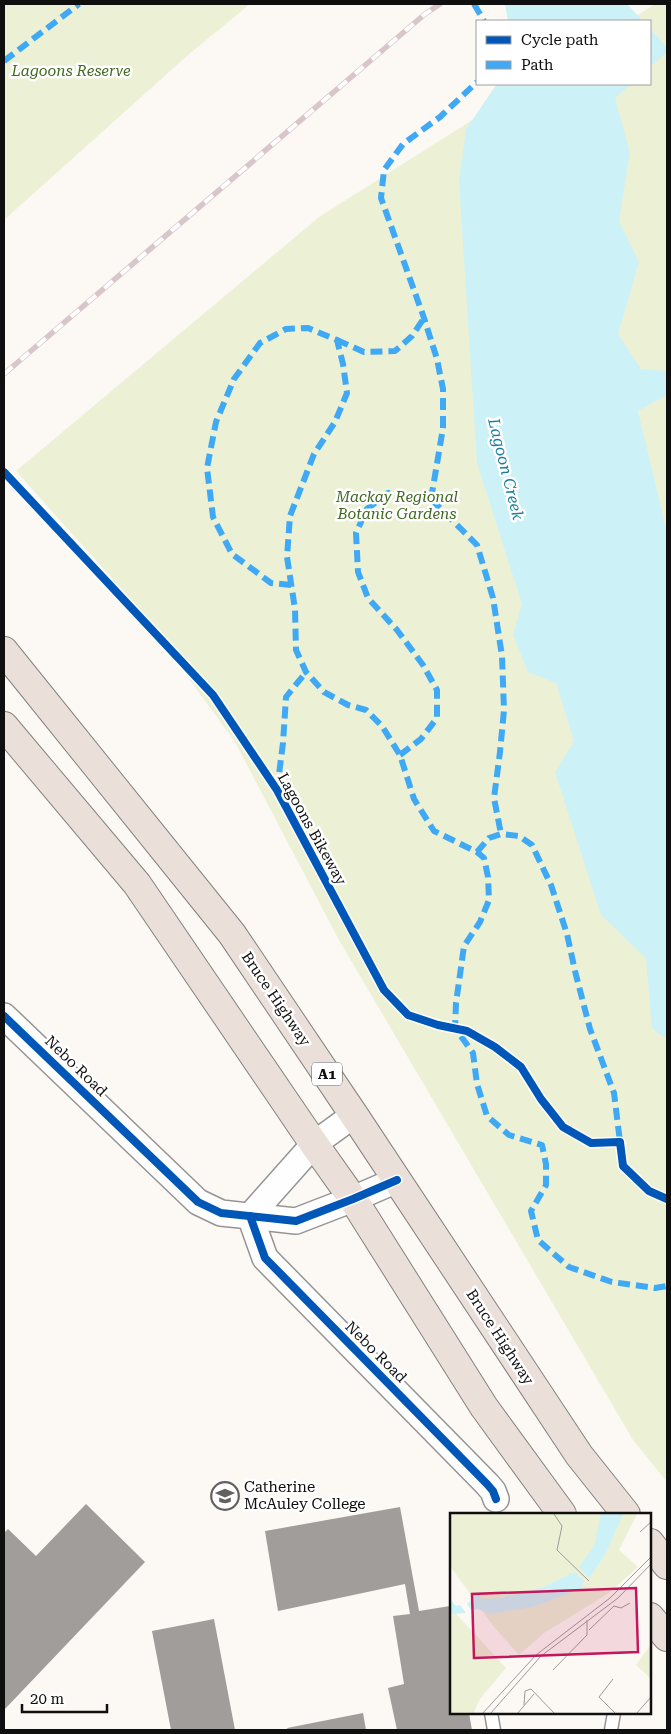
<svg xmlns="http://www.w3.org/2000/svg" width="671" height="1734" font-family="'Roboto Serif',serif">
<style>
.grass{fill:#ecf1d5}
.water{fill:#ccf1f6}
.building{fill:#a09d9a}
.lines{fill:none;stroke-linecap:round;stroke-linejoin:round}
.service-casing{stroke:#969493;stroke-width:15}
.minor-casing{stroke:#969493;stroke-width:28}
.trunk-casing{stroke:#838280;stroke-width:30}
.service{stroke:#fffefe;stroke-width:12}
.minor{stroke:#fffefe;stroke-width:25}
.trunk{stroke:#ebe0d9;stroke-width:28}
.rail-casing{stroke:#d8c6ca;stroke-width:5.5}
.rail{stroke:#fff;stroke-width:4;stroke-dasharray:11;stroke-linecap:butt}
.quiet{stroke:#3fa9f5;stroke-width:6;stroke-dasharray:12 6;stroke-linecap:butt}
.cycleway-casing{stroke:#fff;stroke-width:11}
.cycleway{stroke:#0057b8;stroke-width:8}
.labels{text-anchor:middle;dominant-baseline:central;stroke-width:5;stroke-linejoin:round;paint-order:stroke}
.shield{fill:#fff;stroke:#575757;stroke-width:1}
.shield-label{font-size:14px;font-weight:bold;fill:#0f0f0f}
.park-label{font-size:15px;font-style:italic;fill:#3f681f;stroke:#fff}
.street-label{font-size:15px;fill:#0f0f0f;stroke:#fff}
.poi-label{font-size:15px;fill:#0f0f0f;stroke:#fff;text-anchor:start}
.water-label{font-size:16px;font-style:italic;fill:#187f9b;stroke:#fff}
.inset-road{fill:none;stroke:#9d9b99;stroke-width:1}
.view{fill:#c2185b;fill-opacity:0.15;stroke:#c2185b;stroke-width:2.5}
.inset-edge{fill:none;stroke:#0f0f0f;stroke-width:2.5}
</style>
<rect width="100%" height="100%" fill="#fcf9f5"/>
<!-- grass -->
<g class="grass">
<path d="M4 4H250L188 55 4 220Z"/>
<path d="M655 4H667V1482L633 1440 340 942 235 742 133 602 16 471 319 217 529 84H650V21H628Z"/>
</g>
<!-- water -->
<g class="water">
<path d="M505 4H627L643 21H508Z"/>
<path d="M650 28 667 48V52L650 67Z"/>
<path d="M497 84H631L615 98 630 153 619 221 639 262 618 334 641 369 666 371 667 395 638 411 667 533V1040L652 1028 646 958 601 915 555 772 574 741 556 683 528 672 513 635 522 604 477 463 459 181 466 129Z"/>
</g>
<!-- building -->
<g class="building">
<path d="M86 1504 145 1562 4 1710V1533L8 1529 36 1556Z"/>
<path d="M400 1507 419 1611 450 1606 451 1713H469L472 1730H397L388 1688 404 1684 393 1616 410 1614 405 1584 278 1611 265 1531Z"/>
<path d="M214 1619 235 1730H171L152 1631Z"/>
<path d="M363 1713 366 1730H288L287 1728Z"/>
</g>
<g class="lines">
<defs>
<g id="service">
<path d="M491 1713 494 1730"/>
<path d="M611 1730 614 1713"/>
</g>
<g id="minor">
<path d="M4 1016 198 1202 221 1213 296 1221 353 1199 397 1180"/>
<path d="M250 1216 265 1258 487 1484 493 1491 496 1499"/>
<path d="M250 1216 314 1144 354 1115"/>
</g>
<g id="trunk">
<path d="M4 651 232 934 354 1115 579 1455 626 1514"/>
<path d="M4 726 137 884 314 1144 353 1199 484 1407 562 1514"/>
<path d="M650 1543 667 1565"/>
<path d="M650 1617 667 1637"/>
</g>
</defs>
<!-- service casing -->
<use href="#service" class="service-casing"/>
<!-- minor casing -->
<use href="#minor" class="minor-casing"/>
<!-- trunk casing -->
<use href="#trunk" class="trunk-casing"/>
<!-- service -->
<use href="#service" class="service"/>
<!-- minor -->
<use href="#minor" class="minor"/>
<!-- trunk -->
<use href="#trunk" class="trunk"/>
<defs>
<path id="rail" d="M4 374 425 14 440 4"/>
</defs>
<!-- rail casing -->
<use href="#rail" class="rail-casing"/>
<!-- rail -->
<use href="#rail" class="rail"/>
<!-- quiet -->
<g class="quiet">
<path d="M474 4 484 21"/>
<path d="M4 61 79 4"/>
<path d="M337 340 364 352 395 351 412 336 424 318"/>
<path d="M431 499 443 428V389L437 359 424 318 381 198 384 170 403 144 440 117 477 82"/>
<path d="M291 585 271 583 232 554 213 517 207 468 216 422 234 379 260 343 286 329 308 328 337 340 343 364 347 393 335 422 314 454 290 516 287 557 295 609 296 650 306 672 324 692 348 705 366 710 382 726 400 755 414 799 434 831 477 852 484 858 488 877 489 900 480 922 464 946 456 1003 455 1028 473 1053 477 1084 487 1116 509 1135 542 1145 546 1164V1185L531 1211 538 1240 569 1267 612 1282 655 1288 667 1286"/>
<path d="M400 755 421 739 437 718V690L423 665 397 630 368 598 358 572 356 533 367 509 388 493 431 499 477 545 493 598 502 656 504 710 500 752 494 798 501 834"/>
<path d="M277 790 283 743 286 697 306 672"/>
<path d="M477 852 489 838 501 834 519 836 532 845 551 885 567 934 575 971 590 1029 614 1093 620 1142"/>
</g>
<defs>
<g id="cycleway">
<path d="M4 472 213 695 277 790 384 990 408 1015 438 1025 467 1031 495 1047 521 1067 541 1099 563 1127 591 1143 620 1142 623 1166 649 1191 667 1199"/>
<path d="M4 1016 198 1202 221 1213 296 1221 353 1199 397 1180"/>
<path d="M250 1216 265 1258 487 1484 493 1491 496 1499"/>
</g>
</defs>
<!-- cycleway casing -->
<use href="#cycleway" class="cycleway-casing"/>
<!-- cycleway -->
<use href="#cycleway" class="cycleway"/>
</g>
<!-- icons -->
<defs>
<symbol id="school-ring" viewBox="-11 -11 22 22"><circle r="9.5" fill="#fff" stroke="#626160" stroke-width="1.5"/><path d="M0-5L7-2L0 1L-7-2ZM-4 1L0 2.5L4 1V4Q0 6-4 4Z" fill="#626160"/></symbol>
</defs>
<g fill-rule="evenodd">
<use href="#school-ring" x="209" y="1480" width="32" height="32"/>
</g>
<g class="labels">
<!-- shield labels -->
<rect class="shield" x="312" y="1062.5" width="30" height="23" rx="4"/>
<g class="shield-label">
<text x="327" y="1074">A1</text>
</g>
<!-- park labels -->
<g class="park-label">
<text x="71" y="71">Lagoons Reserve</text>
<text x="397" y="497">Mackay Regional<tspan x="397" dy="17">Botanic Gardens</tspan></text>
</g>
<!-- street labels -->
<g class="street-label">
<text transform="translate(312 829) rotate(61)">Lagoons Bikeway</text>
<text transform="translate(276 999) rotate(56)">Bruce Highway</text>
<text transform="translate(76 1066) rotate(44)">Nebo Road</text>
<text transform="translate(500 1337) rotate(57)">Bruce Highway</text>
<text transform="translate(376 1352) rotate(45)">Nebo Road</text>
</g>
<!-- poi labels -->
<g class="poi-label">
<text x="244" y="1487">Catherine<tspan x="244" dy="17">McAuley College</tspan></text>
</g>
<!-- water labels -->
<g class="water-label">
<text transform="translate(506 469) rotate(76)">Lagoon Creek</text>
</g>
</g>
<!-- overview -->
<g transform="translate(450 1513)">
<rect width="201" height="201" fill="#fcf9f5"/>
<path d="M0 1H187L169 37 188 54 159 80 94 120 69 142 44 114 0 53ZM0 94 56 155 30 186 23 201H0ZM201 131H202L201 166 186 152Z" fill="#ecf1d5"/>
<path d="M151 1H173L155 42 139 65 129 54 144 33ZM124 59 134 67 132 75 83 94 40 101 28 96 21 97 17 91 27 81 32 86 54 85 57 80 61 83 91 75ZM0 86 6 93 10 92 16 100 0 101Z" fill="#ccf1f6"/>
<path class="inset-road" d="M104 1 112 13 107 37 139 68M190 19 202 8M139 117 164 93 171 95 180 90M103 157 137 122V107M163 166 149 184 166 201M74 192 75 178 81 176 105 201M32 201 86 142 160 85 202 43M40 201 91 143 168 85 202 50M67 201 84 181M186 201 202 183"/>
<path class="view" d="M186 75 188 139 24 145 22 81Z"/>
<rect width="201" height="201" class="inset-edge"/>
</g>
<!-- border -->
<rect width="671" height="1734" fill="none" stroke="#0f0f0f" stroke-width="10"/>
<!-- legend -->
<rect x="476" y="20" width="175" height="65" fill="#ffffff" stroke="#9f9f9f"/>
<rect x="486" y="36" width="25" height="8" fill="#0057b8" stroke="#9f9f9f"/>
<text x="521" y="45" font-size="15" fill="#0f0f0f">Cycle path</text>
<rect x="486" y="61" width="25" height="8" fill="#3fa9f5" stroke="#9f9f9f"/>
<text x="521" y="70" font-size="15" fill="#0f0f0f">Path</text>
<!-- scale -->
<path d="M22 1704v8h85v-8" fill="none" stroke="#0f0f0f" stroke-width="2.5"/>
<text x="30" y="1704" font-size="15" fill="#0f0f0f" stroke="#ffffff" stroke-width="4" paint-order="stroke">20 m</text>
</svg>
